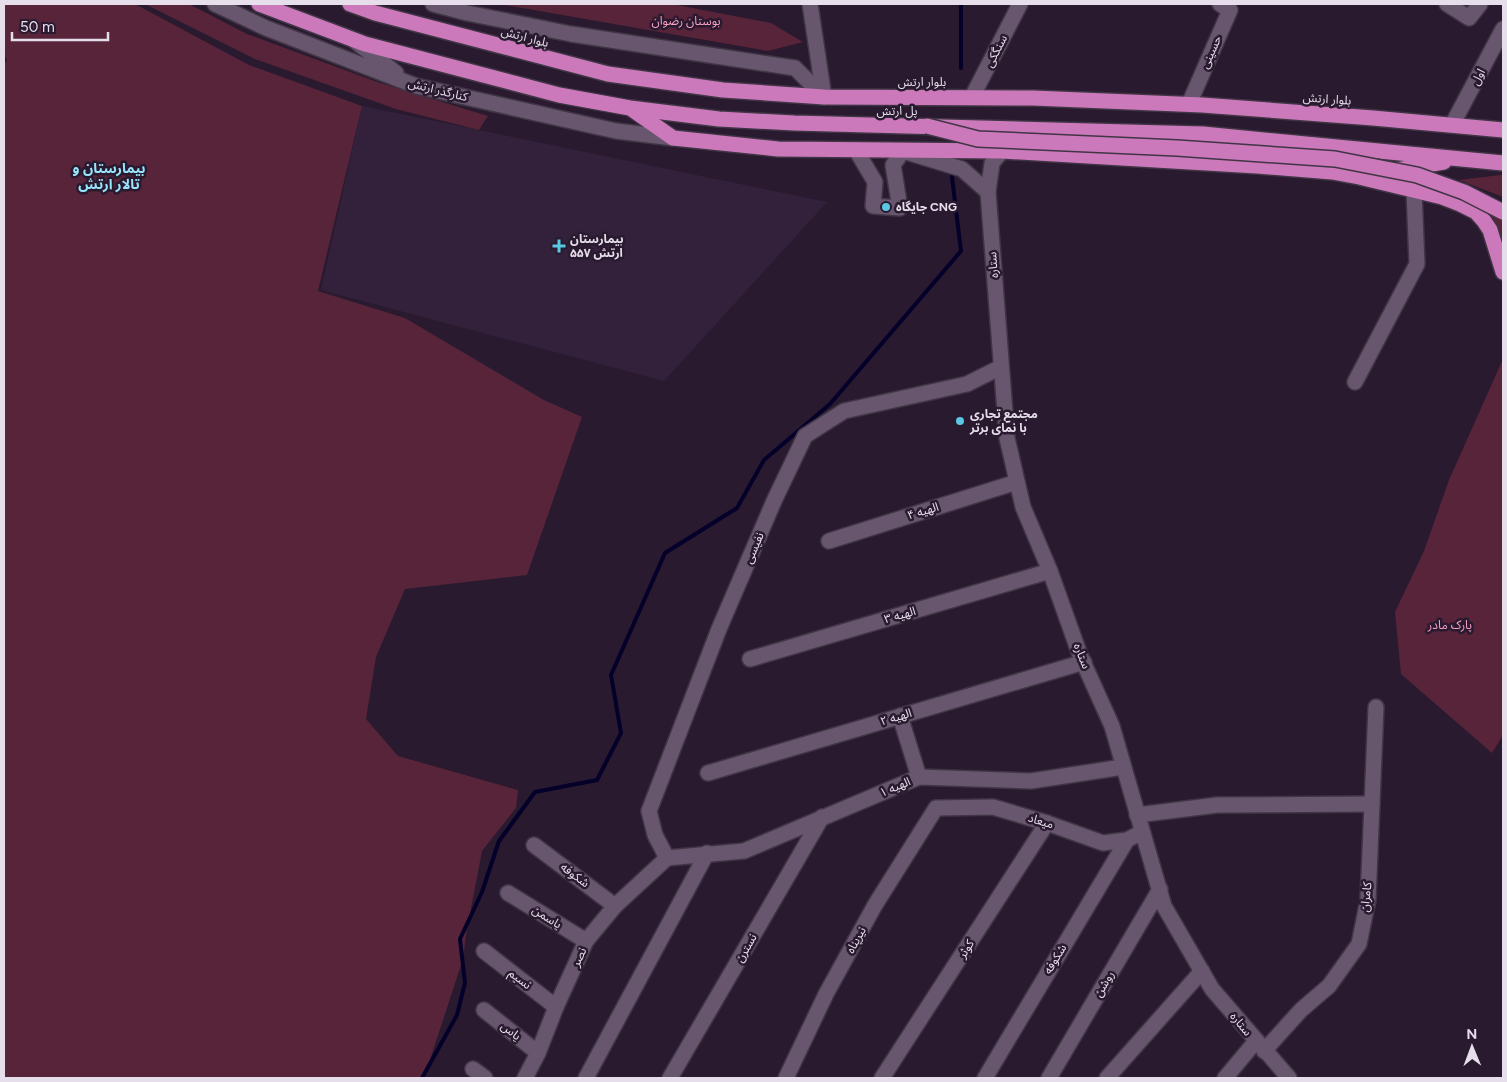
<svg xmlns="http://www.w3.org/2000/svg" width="1507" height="1082" font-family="Figtree,'Noto Sans Arabic',sans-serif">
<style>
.built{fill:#33213b}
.green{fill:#57243a}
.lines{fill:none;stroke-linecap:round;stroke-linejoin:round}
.stream{stroke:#05002a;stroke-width:4}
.minor-casing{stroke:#403545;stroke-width:18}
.highway-casing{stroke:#403545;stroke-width:18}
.minor{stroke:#67566e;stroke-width:15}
.highway{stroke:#cb79ba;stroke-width:15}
.highway-bridge-casing{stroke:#403545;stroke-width:18;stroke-linecap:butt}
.highway-bridge{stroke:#cb79ba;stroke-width:15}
.poi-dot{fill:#5ac8e5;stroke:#291a2f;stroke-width:2}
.labels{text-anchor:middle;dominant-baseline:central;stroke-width:5;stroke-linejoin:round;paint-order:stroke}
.park-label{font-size:12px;fill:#fca2c6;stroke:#291a2f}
.street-label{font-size:12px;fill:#e7deec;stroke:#291a2f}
.poi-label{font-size:12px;font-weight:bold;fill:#e7deec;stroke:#291a2f;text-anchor:start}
.neighbourhood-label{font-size:14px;font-weight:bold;fill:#99e4fa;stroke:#291a2f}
</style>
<rect width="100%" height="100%" fill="#291a2f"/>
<!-- built -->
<path class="built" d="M362 106 479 130 827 202 664 381 321 290Z"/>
<!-- green -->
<g class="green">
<path d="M4 4H135L249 65 362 106 318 291 405 318 544 400 582 417 527 575 405 589 376 657 366 719 398 756 518 790 516 808 482 851 466 935 463 959 424 1078H4V63L7 61 4 53Z"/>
<path d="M145 4H189L247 34 380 83 488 116 479 130 396 109 255 59Z"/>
<path d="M499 4H672L771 23 803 42 768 51Z"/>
<path d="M1503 175V197L1459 180 1500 175Z"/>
<path d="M1471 204 1503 219V249L1494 223Z"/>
<path d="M1503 359V735L1492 753 1401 674 1395 612 1424 551 1449 480Z"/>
</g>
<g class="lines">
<!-- stream -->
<g class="stream">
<path d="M961 4V68"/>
<path d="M422 1078 457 1015 465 983 460 939 482 892 499 841 535 792 597 780 621 733 611 675 665 553 737 508 764 460 830 404 961 251 952 177"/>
</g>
<defs>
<g id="minor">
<path d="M215 4 266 28 416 86 616 131 673 138"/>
<path d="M433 4 467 13 571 34 795 68 824 97"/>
<path d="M810 4 824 97"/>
<path d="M1447 4 1469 18 1480 4"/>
<path d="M355 41 396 73"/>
<path d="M972 97 1020 4"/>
<path d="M1189 104 1230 10 1220 4"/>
<path d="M1452 125 1503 29"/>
<path d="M856 150 875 182 873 206 900 208 893 165 903 151 962 169 988 192"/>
<path d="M1002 151 992 163 988 192 1007 438 1023 507 1050 571 1080 655 1112 726 1164 906 1212 989 1289 1078"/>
<path d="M1355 382 1417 264 1414 191"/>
<path d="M829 541 1017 482"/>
<path d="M750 659 1050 571"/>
<path d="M900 716 919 777"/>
<path d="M708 773 1084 662"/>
<path d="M1137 815 1217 805 1372 804"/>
<path d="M534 845 615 906"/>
<path d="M667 858 655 835 649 811 719 629 774 501 805 436 844 411 967 384 1001 367"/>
<path d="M667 858 744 851 919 777 1031 781 1123 767"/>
<path d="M508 893 586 941"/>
<path d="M484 951 556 1007"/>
<path d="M484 1010 538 1053"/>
<path d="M1264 1051 1301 1010 1329 986 1359 944 1368 900 1376 707"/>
<path d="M473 1069 485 1078"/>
<path d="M525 1078 538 1053 556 1007 586 941 615 906 667 858"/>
<path d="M586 1078 707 853"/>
<path d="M670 1078 822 817"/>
<path d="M786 1078 826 994 875 905 936 808 993 807 1047 823 1103 843 1127 840 1142 832"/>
<path d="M882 1078 1047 823"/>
<path d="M985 1078 1127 840"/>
<path d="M1049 1078 1160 889"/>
<path d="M1107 1078 1202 971"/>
<path d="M1225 1078 1256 1041"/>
</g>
<g id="highway">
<path d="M259 4 365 44 559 95 630 108 719 119 794 123 1203 134 1503 163"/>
<path d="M350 4 375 13 608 74 723 90 824 97 1033 98 1202 105 1373 118 1503 130"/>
<path d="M633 110 673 138 778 149 1002 151 1257 166 1332 172 1359 177 1442 197 1460 204 1476 212 1484 221 1490 230 1503 272"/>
<path d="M1397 170 1444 162"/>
</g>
</defs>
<!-- minor casing -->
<use href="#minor" class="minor-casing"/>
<!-- highway casing -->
<use href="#highway" class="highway-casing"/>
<!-- minor -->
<use href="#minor" class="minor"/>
<!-- highway -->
<use href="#highway" class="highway"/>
<defs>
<path id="highway-bridge" d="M927 126 978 139 1177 148 1335 159 1417 175 1464 192 1503 212"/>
</defs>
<!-- highway-bridge casing -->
<use href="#highway-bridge" class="highway-bridge-casing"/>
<!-- highway-bridge -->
<use href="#highway-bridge" class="highway-bridge"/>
</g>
<!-- markers -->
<g class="poi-dot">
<circle cx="886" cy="207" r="5"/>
<path d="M556.5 238.5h5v5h5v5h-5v5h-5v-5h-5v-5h5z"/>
<circle cx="960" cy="421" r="5"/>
</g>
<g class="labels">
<!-- park labels -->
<g class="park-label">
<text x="686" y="21">بوستان رضوان</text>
<text x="1450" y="625">پارک مادر</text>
</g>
<!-- street labels -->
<g class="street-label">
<text transform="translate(525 37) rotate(15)">بلوار ارتش</text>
<text transform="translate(996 51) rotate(-63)">سنگکی</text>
<text transform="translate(1211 52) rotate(-66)">حسینی</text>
<text transform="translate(1478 77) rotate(-62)">اول</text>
<text x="922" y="82">بلوار ارتش</text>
<text transform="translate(438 90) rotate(14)">کنارگذر ارتش</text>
<text transform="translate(1327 99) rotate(4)">بلوار ارتش</text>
<text x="897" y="111">پل ارتش</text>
<text transform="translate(993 265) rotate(-94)">ستاره</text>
<text transform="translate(923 511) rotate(-17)">الهیه ۴</text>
<text transform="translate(754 548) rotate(-67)">نفیسی</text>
<text transform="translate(900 615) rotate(-16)">الهیه ۳</text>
<text transform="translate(1082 656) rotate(68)">ستاره</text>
<text transform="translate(896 717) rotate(-17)">الهیه ۲</text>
<text transform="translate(895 787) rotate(-23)">الهیه ۱</text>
<text transform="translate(1041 821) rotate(17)">میعاد</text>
<text transform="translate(575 875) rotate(37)">شکوفه</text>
<text transform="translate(1366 897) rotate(-84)">کامران</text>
<text transform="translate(547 917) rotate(32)">یاسمن</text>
<text transform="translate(856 940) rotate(-61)">نیرپناه</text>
<text transform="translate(746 948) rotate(-60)">نسترن</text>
<text transform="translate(966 949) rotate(-57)">کوثر</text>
<text transform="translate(579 957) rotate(-65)">نصر</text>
<text transform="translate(1055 959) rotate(-59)">شکوفه</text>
<text transform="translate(520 979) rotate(37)">نسیم</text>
<text transform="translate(1104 984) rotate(-60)">روشن</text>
<text transform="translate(1241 1024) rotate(50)">ستاره</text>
<text transform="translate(511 1031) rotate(38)">یاس</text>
</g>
<!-- poi labels -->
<g class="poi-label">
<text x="896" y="207">جایگاه CNG</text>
<text x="570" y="239">بیمارستان<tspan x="570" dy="14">۵۵۷ ارتش</tspan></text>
<text x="970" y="414">مجتمع تجاری<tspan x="970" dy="14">با نمای برتر</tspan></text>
</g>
<!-- neighbourhood labels -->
<g class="neighbourhood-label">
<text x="109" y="168">بیمارستان و<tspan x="109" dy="16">تالار ارتش</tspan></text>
</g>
</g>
<!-- border -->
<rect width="1507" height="1082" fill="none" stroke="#e7deec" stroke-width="10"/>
<!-- north arrow -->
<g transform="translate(1472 1047) rotate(359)" stroke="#291a2f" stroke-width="4" paint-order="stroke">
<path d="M0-4L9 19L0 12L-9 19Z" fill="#e7deec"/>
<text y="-8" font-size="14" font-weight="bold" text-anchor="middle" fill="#e7deec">N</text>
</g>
<!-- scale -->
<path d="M12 32v8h96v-8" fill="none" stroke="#e7deec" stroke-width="2.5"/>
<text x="20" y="32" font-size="15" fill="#e7deec" stroke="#291a2f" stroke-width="4" paint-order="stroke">50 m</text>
</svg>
